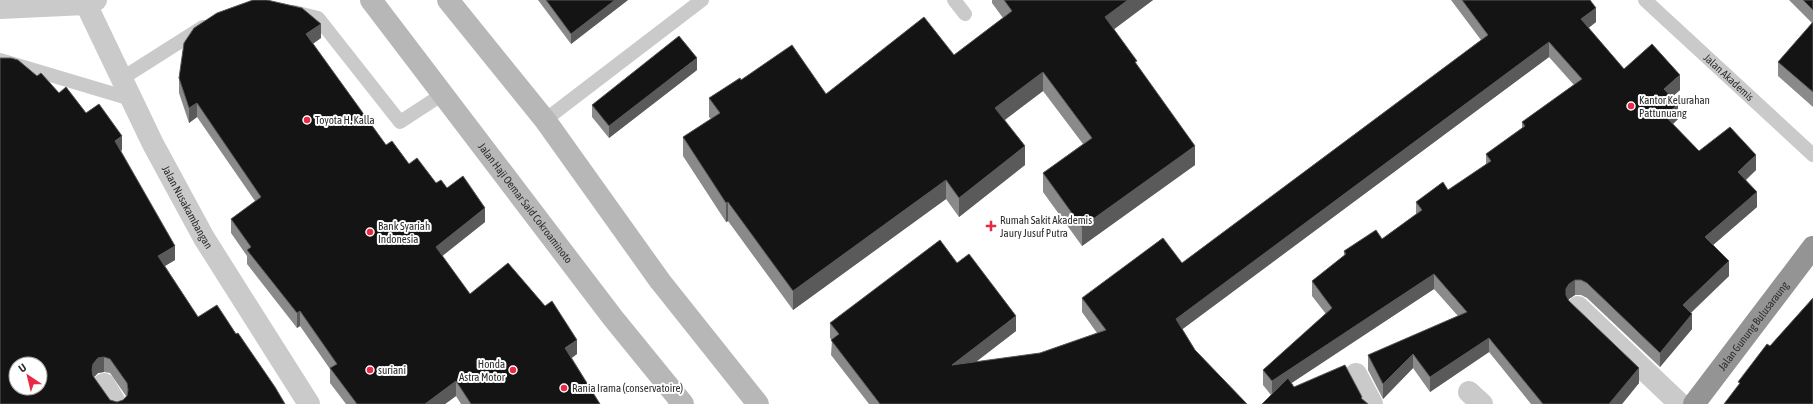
<svg xmlns="http://www.w3.org/2000/svg" width="1813" height="404" font-family="'Asap Condensed',sans-serif">
<style>
.lines{fill:none;stroke-linecap:round;stroke-linejoin:round}
.lane{stroke:#cacaca;stroke-width:14}
.street{stroke:#cacaca;stroke-width:22}
.secondary{stroke:#b7b7b7;stroke-width:22}
.highway{stroke:#949494;stroke-width:22}
.wall{fill:#8a8a8a;fill-rule:evenodd}
.shaded-wall{fill:#5a5a5a}
.building{fill:#141414;stroke:#5a5a5a;fill-rule:evenodd}
.poi-dot{fill:#e92a45;stroke:#fff;stroke-width:1.5}
.labels{text-anchor:middle;dominant-baseline:central;stroke-width:4;stroke-linejoin:round;paint-order:stroke}
.street-label{font-size:11px;fill:#2d2d2d;stroke:#fff}
.poi-label{font-size:11px;fill:#2d2d2d;stroke:#fff;text-anchor:start}
</style>
<rect width="100%" height="100%" fill="#fff"/>
<g class="lines">
<!-- lane -->
<g class="lane">
<path d="M954 0 965 14"/>
<path id="s1" d="M1645 0 1813 155"/>
<path d="M294 12 318 18 400 122 443 94"/>
<path d="M0 60 131 99"/>
<path d="M121 79 203 27"/>
<path d="M545 120 702 0"/>
</g>
<!-- street -->
<g class="street">
<path id="s2" d="M86 4 153 144 204 238 309 404"/>
<path d="M0 8 86 4 96 0"/>
<path d="M1578 307 1680 404"/>
<path d="M1356 374 1372 404"/>
<path d="M104 384 116 404"/>
<path d="M1469 392 1482 404"/>
</g>
<!-- secondary -->
<g class="secondary">
<path id="s3" d="M371 0 613 318 683 404"/>
<path d="M448 0 545 120 660 281 758 404"/>
</g>
<!-- highway -->
<path class="highway" id="s4" d="M1694 404 1813 247"/>
</g>
<!-- wall -->
<g class="wall">
<path d="M538 0H628L571 44Z"/>
<path d="M992 0H1153L1114 29 1137 65 1195 165 1082 246 1043 192V173L1083 144 1043 91 1005 120 1025 165 959 217 946 199 793 310 728 221 726 222 683 156V137L711 119 709 117V98L826 94 954 55 1003 18 992 3Z"/>
<path d="M1451 0H1590L1596 22 1588 28 1624 69 1680 90 1672 97 1678 119 1673 124 1699 151 1756 170 1746 180 1757 207 1713 245 1729 276 1691 313 1692 329 1660 367 1587 298 1581 295H1575L1569 299H1568L1569 301 1639 383 1622 404H1531L1489 352 1430 392 1413 368 1383 399 1368 370V355L1458 316 1434 289 1291 383 1294 387 1362 397 1271 395 1263 385V370L1326 314 1312 296V281L1344 256V251L1382 239 1416 214V202L1448 190 1486 165V154L1522 128V122L1574 85 1549 57 1182 329 1195 350 1247 404H869L831 355 832 340 830 338V323L957 263 1016 331 976 362 1040 353 1097 333 1082 312V298L1182 263 1481 40Z"/>
<path d="M1789 0H1813V107L1778 76V62L1812 23Z"/>
<path d="M321 38 313 44 386 145 409 164 436 183 447 188 485 222 442 256 470 294 577 354 572 358 600 404H461L456 396 445 404H346L330 383V369L300 326 297 328 247 264V256L231 233V219L255 201 197 117 189 123 179 93V78Z"/>
<path d="M697 70 609 138 592 117V105Z"/>
<path d="M37 76 86 113 122 150 121 151 175 260 165 266 198 317 236 334 285 404H0ZM104 372 110 373 126 396 123 400 117 402 110 400 94 377 98 373Z"/>
</g>
<!-- shaded-wall -->
<g class="shaded-wall">
<path d="M615 0H628L571 44V34Z"/>
<path d="M1128 0H1153L1105 36V17Z"/>
<path d="M1596 8V22L1581 34V19Z"/>
<path d="M321 24V38L306 48V34Z"/>
<path d="M1549 42V57L1176 334V319Z"/>
<path d="M697 58V70L609 138V126Z"/>
<path d="M1043 72V91L995 127V108Z"/>
<path d="M1680 75V90L1664 104V89Z"/>
<path d="M197 103V117L189 123V108Z"/>
<path d="M1678 104V119L1665 131V116Z"/>
<path d="M122 136V150L115 156V141Z"/>
<path d="M1025 146V165L959 217V198Z"/>
<path d="M1195 146V165L1082 246V227Z"/>
<path d="M1756 155V170L1738 187V172Z"/>
<path d="M946 180V199L793 310V291Z"/>
<path d="M1757 192V207L1705 252V237Z"/>
<path d="M728 202V221L726 222V203Z"/>
<path d="M485 208V222L436 261V247Z"/>
<path d="M175 246V260L158 270V256Z"/>
<path d="M1729 261V276L1683 320V305Z"/>
<path d="M1434 274V289L1272 396V381Z"/>
<path d="M1575 280V295L1569 299 1566 304V289L1569 284Z"/>
<path d="M300 311V326L297 328V313Z"/>
<path d="M1692 314V329L1660 367V353Z"/>
<path d="M1016 316V331L952 380V365Z"/>
<path d="M1489 338V352L1430 392V377Z"/>
<path d="M577 340V354L565 362V348Z"/>
<path d="M1413 354V368L1383 399V384Z"/>
<path d="M104 357V372L98 373 93 378 92 370 93 364 98 358Z"/>
<path d="M1639 368V383L1622 404H1609Z"/>
<path d="M456 381V396L445 404H425Z"/>
</g>
<!-- building -->
<g class="building">
<path d="M253 0H267L302 8 321 24 306 34 386 145 392 141 409 164 417 158 436 183 441 180 447 188 463 176 485 208 436 247 470 294 508 263 545 306 552 301 577 340 565 348 600 404H471L456 381 425 404H357L330 368 337 364 300 311 297 313 247 250 251 247 231 219 261 197 197 103 189 108 179 78 184 43 194 28 217 13Z"/>
<path d="M546 0H615L571 34Z"/>
<path d="M1004 0H1128L1105 17 1137 61 1135 62 1195 146 1082 227 1043 173 1092 138 1043 72 995 108 1025 146 959 198 946 180 793 291 728 202 726 203 683 137 720 113 709 98 740 78 741 80 792 45 826 94 924 17 954 55 1012 11Z"/>
<path d="M1462 0H1590L1596 8 1581 19 1624 69 1652 44 1680 75 1664 89 1678 104 1665 116 1699 151 1730 127 1756 155 1738 172 1757 192 1705 237 1729 261 1683 305 1692 314 1660 353 1587 283 1581 280H1575L1569 284 1566 289V295L1569 301 1639 368 1609 404H1543L1489 338 1430 377 1413 354 1383 384 1368 355 1467 312 1434 274 1272 381 1263 370 1332 308 1312 281 1346 254 1344 251 1376 230 1382 239 1422 210 1416 202 1443 182 1448 190 1491 161 1486 154 1525 126 1522 122 1582 79 1549 42 1176 319 1195 350 1247 404H880L831 340 839 334 830 323 940 240 957 263 969 254 1016 316 952 365 1040 353 1106 330 1082 298 1163 238 1182 263 1488 35Z"/>
<path d="M1803 0H1813V10Z"/>
<path d="M1813 22V92L1778 62Z"/>
<path d="M679 36 697 58 609 126 592 105Z"/>
<path d="M0 58H11L18 60 37 76 41 73 59 93 66 87 86 113 99 104 122 136 115 141 175 246 158 256 198 317 217 305 236 334 238 333 275 387 285 404H0ZM104 357 110 359 127 383 128 390 127 396 123 400 117 402 110 400 93 376 92 370 93 364 98 358ZM16 364H40V388H16Z"/>
<path d="M1813 298V404H1724L1740 383 1738 382 1767 344 1770 346Z"/>
<path d="M1345 365 1362 397 1361 398 1368 404H1262L1288 378 1294 387Z"/>
</g>
<!-- markers -->
<g class="poi-dot">
<circle cx="1631" cy="106" r="4"/>
<circle cx="307" cy="120" r="4"/>
<path d="M989 220h4v4h4v4h-4v4h-4v-4h-4v-4h4z"/>
<circle cx="370" cy="232" r="4"/>
<circle cx="370" cy="370" r="4"/>
<circle cx="513" cy="370" r="4"/>
<circle cx="564" cy="388" r="4"/>
</g>
<g class="labels">
<!-- street labels -->
<g class="street-label">
<text stroke="none"><textPath href="#s1" startOffset="114">Jalan Akademis</textPath></text>
<text stroke="none"><textPath href="#s3" startOffset="255">Jalan Haji Oemar Said Cokroaminoto</textPath></text>
<text stroke="none"><textPath href="#s2" startOffset="227">Jalan Nusakambangan</textPath></text>
<text stroke="none"><textPath href="#s4" startOffset="98">Jalan Gunung Bulusaraung</textPath></text>
</g>
<!-- poi labels -->
<g class="poi-label">
<text x="1639" y="100">Kantor Kelurahan<tspan x="1639" dy="13">Pattunuang</tspan></text>
<text x="315" y="120">Toyota H. Kalla</text>
<text x="1000" y="220">Rumah Sakit Akademis<tspan x="1000" dy="13">Jaury Jusuf Putra</tspan></text>
<text x="378" y="226">Bank Syariah<tspan x="378" dy="13">Indonesia</tspan></text>
<text x="505" y="364" text-anchor="end">Honda<tspan x="505" dy="13">Astra Motor</tspan></text>
<text x="378" y="370">suriani</text>
<text x="572" y="388">Rania Irama (conservatoire)</text>
</g>
</g>
<!-- north arrow -->
<g transform="translate(28 376) rotate(325)"><circle r="19" fill="#ffffff" stroke="#ababab"/>
<path d="M0-3L7 15L0 10L-7 15Z" fill="#e92a45"/>
<text y="-6" font-size="11" font-weight="bold" text-anchor="middle" fill="#2d2d2d">U</text>
</g>
</svg>
